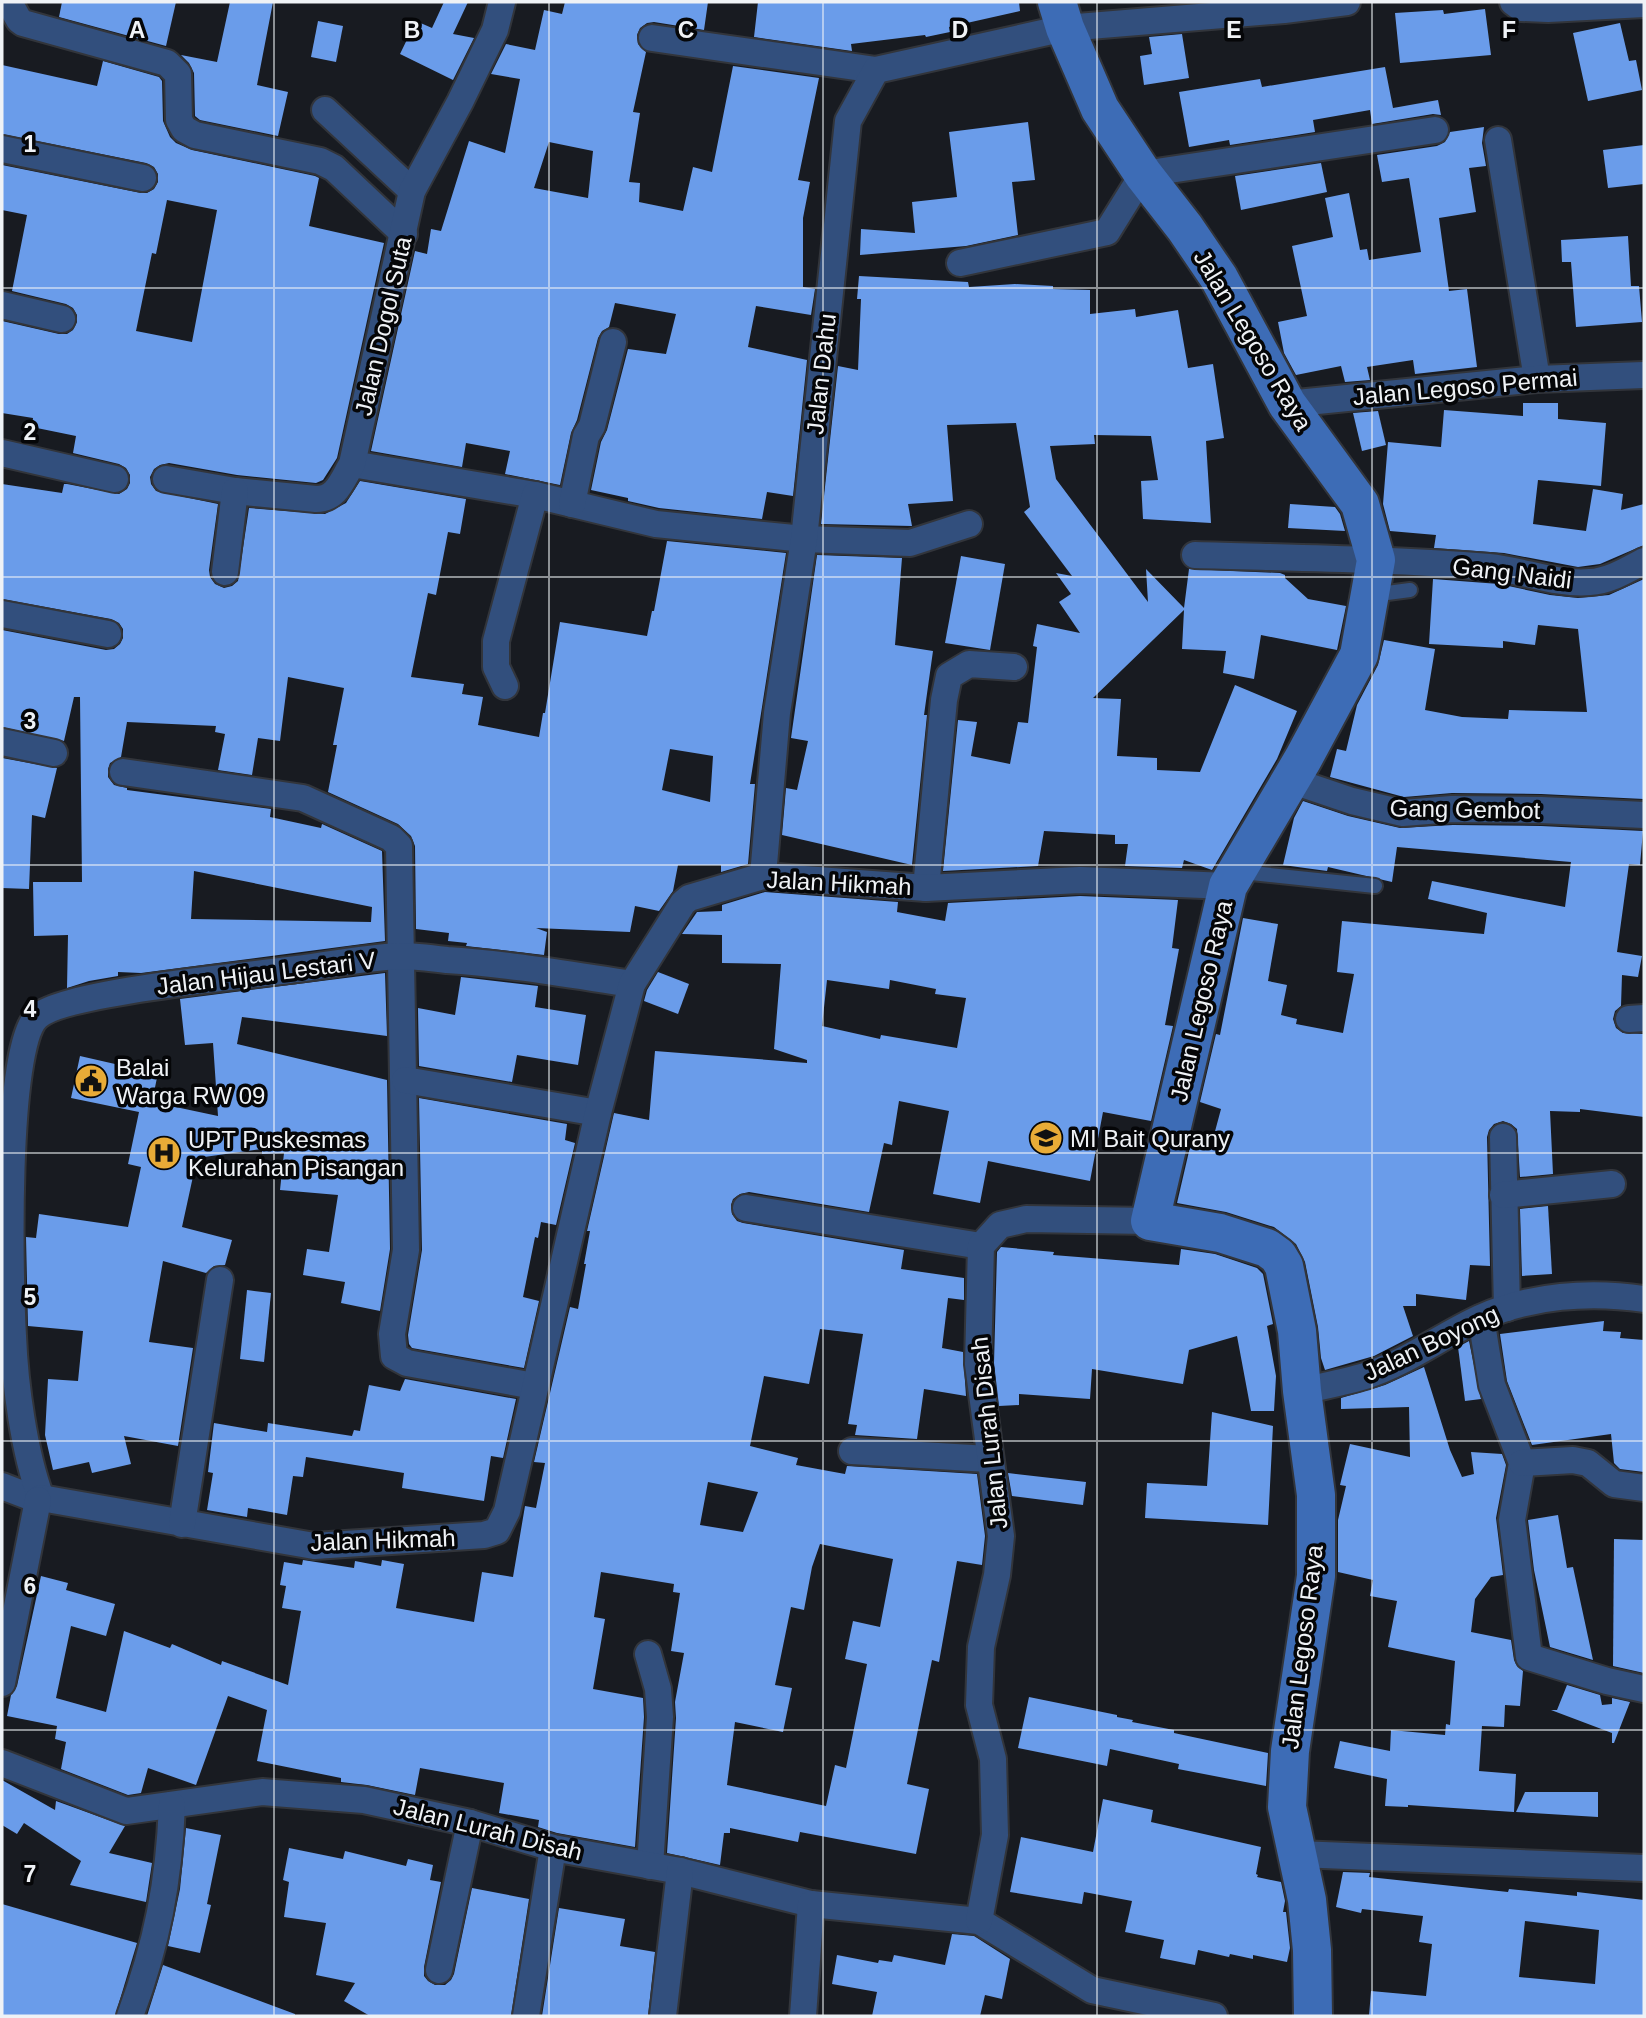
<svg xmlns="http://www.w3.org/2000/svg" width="1646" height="2018" font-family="Helvetica,sans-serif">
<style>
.building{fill:#6a9cea;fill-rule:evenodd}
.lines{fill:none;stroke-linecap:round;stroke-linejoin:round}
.lane-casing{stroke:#32353b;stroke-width:18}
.street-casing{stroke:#32353b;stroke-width:30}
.secondary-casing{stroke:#32353b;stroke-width:42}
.lane{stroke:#324f7d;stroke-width:14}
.street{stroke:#324f7d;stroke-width:26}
.secondary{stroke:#3d6cb6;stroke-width:38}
.grid{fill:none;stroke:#eff2f6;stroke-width:2;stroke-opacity:0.55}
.labels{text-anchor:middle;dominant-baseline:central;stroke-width:7;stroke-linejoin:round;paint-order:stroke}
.street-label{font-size:24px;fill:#eff2f6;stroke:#050608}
.poi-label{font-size:24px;fill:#eff2f6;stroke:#050608;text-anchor:start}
.grid-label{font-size:23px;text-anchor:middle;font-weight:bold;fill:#eff2f6;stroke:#050608;stroke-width:7;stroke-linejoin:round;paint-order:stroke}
</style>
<rect width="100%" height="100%" fill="#181b21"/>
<!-- building -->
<g class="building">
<path d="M62 2H176L166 46 59 17Z"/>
<path d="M230 2H273L257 85 288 92 278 136 200 120 195 116 194 73 189 63 181 55 217 62Z"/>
<path d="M444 2H468L453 34 474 38 453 80 400 54 416 21 432 28Z"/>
<path d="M565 2H708L704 30 654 22 647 23 640 28 637 35 638 44 646 52 633 112 640 113 629 182 640 183 639 202 683 211 693 167 712 172 733 66 819 78 798 180 810 182 803 218V287L815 289 811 315 756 306 748 347 807 360 793 496 767 492 762 519 659 508 628 501V498L591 490 601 442 607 430 628 349 666 354 676 314 615 303 609 327 602 331 598 338 577 420 571 433 560 485 505 474 510 451 466 443 462 467 371 451 415 251 427 254 431 229 441 231 469 141 505 153 520 79 491 74 506 44 535 50 544 10 562 14ZM549 142 593 151 588 198 534 188Z"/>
<path d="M758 2H1019L1020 11 949 27 950 32 926 37 925 35 851 44 852 51 754 37Z"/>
<path d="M1485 9 1491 55 1400 63 1395 13 1443 10 1444 14Z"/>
<path d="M318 21 343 26 336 62 311 57Z"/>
<path d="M1620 23 1629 61 1636 60 1642 90 1588 101 1573 33Z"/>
<path d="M1182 34 1189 78 1144 85 1140 56 1152 54 1149 37Z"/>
<path d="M103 61 159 77 162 81 163 121 170 137 176 143 192 150 315 176 319 178 309 226 384 243 337 458 323 480 316 483 237 475 169 463 160 465 154 469 150 477 151 484 156 491 218 504 209 570 210 577 215 584 224 588 232 586 238 581 249 508 325 514 346 503 360 481 466 499 460 534 448 532 436 595 428 593 411 677 464 684 462 694 483 697 478 725 539 737 543 713H545L560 622 647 636 652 611H654L667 541 786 553 750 784H755L748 864 721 872V865H678L673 891 659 911 635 906 630 932 536 928 547 932 544 955 466 946 467 943 448 941 449 933 416 929 415 846 411 836 398 824 328 792 337 745H333L344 688 288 677 280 741 258 738 252 775 218 770 225 734 215 732 216 726 127 722 121 757 110 763 108 769V777L114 785 127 788V790L271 809 270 817 321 828 322 824 382 851 385 941 141 973 118 972V976L89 981 67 988 68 935 34 936 33 882H82L80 697H74L64 741 2 727V630L106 650 114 649 120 644 123 638V629L119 623 111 619 2 599V484L62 493 64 484H67L119 494 127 489 130 483V475L126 468 119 464 73 453 76 436 32 427 33 418 2 413V321L59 334H67L73 330 77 322V315L73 308 66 304 12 291 27 215 2 210V165L141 193H147L154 189 158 182V174L154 167 146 163 2 134V65L97 86ZM167 200 217 210 192 342 136 331 152 253 156 254ZM670 749 713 756 710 802 662 790ZM194 871 372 907 371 922 191 919Z"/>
<path d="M1385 67 1393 108 1438 100 1441 115 1433 114 1372 124 1370 110 1313 120 1315 132 1230 145 1229 140 1189 147 1179 92 1260 79 1262 87Z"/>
<path d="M1028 122 1035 180 1012 182 1018 235 966 246 860 255 861 229 915 233 912 202 957 197 949 132Z"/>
<path d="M1484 127 1482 143 1486 166 1469 168 1476 212 1439 218 1449 291 1467 289 1477 367 1415 374 1413 360 1367 367 1370 380 1345 382 1341 366 1296 375 1284 353 1278 322 1307 316 1292 246 1333 237 1325 198 1349 193 1360 250 1367 249 1369 260 1421 252 1409 178 1382 182 1377 155 1437 146 1445 142 1450 132Z"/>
<path d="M1644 145V184L1608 188 1603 150Z"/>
<path d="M1321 163 1327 192 1241 210 1235 176Z"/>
<path d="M1628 236 1631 286H1639L1642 322 1576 327 1571 262H1562L1561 240Z"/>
<path d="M859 276 968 282 969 287 1015 284 1053 286V289L1090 290V314L1135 309 1136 317 1178 310 1188 368 1213 364 1224 438 1206 441 1211 523 1143 519 1141 481 1158 480 1151 436 1094 435 1095 444 1050 446 1056 479 1148 602 1146 569 1184 608 1189 569 1280 573 1285 575V578L1308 599 1346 606 1337 650 1261 635 1254 679 1223 673 1226 651 1182 649 1184 610 1093 698 1121 699 1117 756 1157 758V770L1200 772 1235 685 1297 711 1277 759 1212 870 1184 860 1182 868 1125 866 1128 844H1115V835L1044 831 1038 866 943 871 958 720 977 722 971 756 1010 764 1018 722 1028 723 1037 647 1033 646 1037 624 1080 633 1059 602 1071 594 1056 573 1072 576 1024 512 1030 507 1016 423 947 425 953 501 908 504 912 526 821 524 838 366 858 370 861 299H857Z"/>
<path d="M1523 403H1558V419L1606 423 1601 486 1538 480 1533 524 1586 531 1593 489 1623 494 1621 510 1644 504V545L1600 564 1578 567 1504 553 1434 548 1436 535 1390 531 1383 504 1388 442 1441 447 1444 410 1523 416Z"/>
<path d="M1378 411 1386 445 1362 451 1353 413Z"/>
<path d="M1290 504 1335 507 1340 514 1345 531 1288 528Z"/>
<path d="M817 555 902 558 895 645 933 651 924 715H927L912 865 782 835 786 788 797 790 808 741 791 738Z"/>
<path d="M961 556 1005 564 990 650 945 643Z"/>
<path d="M1433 579 1499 584 1550 595 1578 598 1609 595 1644 579V799L1541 794 1452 793 1404 797 1330 777 1337 749 1346 751 1357 705 1378 665 1384 640 1435 649 1425 710 1462 717 1508 719 1509 710 1587 712 1578 629 1538 625 1535 645 1503 641V648L1429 644Z"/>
<path d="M2 758 57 768 45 818 32 815 29 889 2 888Z"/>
<path d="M1303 801 1348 816 1400 828 1453 825 1541 826 1643 831 1640 865 1629 864 1617 952 1642 956 1638 977 1622 975 1621 1006 1615 1011 1613 1019 1616 1028 1623 1033 1644 1034V1117L1580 1109V1112L1550 1111 1553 1174 1520 1177 1517 1129 1511 1124 1503 1121 1494 1124 1489 1130 1487 1137 1490 1266 1470 1265 1466 1300 1416 1294V1306H1403L1413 1336 1374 1356 1325 1370 1321 1358 1318 1327 1305 1262 1296 1244 1274 1227 1226 1212 1177 1203 1190 1147 1210 1150 1221 1109 1200 1102 1216 1034 1220 1035 1243 918 1278 924 1268 981 1287 985 1281 1015 1297 1019 1296 1024 1343 1033 1354 974 1337 972 1342 921 1484 934 1487 913 1428 899 1432 881 1565 907 1571 862 1397 847 1392 882 1328 867 1327 871 1283 865 1294 818Z"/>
<path d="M765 892 898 902 897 912 945 921 948 903 1080 896 1178 900 1172 948 1179 949 1165 1025 1173 1026 1151 1121 1103 1112 1090 1181 988 1161 980 1203 933 1194 949 1111 899 1101 892 1145 884 1143 869 1212 749 1192 740 1194 733 1199 731 1205 732 1214 737 1221 743 1223 904 1250 901 1269 964 1278V1300L948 1298 942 1348 963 1352 966 1396 924 1389 917 1439 855 1435 857 1425 848 1424 863 1334 820 1329 809 1384 764 1376 750 1446 798 1458 796 1465 845 1474 847 1466 977 1474 985 1536 982 1565 957 1561 939 1662 932 1660 907 1784 929 1789 916 1854 800 1832 798 1842 730 1828V1833H724L720 1865 667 1853 676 1718 675 1702 684 1653 671 1651 680 1593 673 1592 674 1584 601 1572 594 1617 605 1619 593 1689 643 1698 644 1717 635 1847 557 1833 538 1827 539 1820 499 1813 504 1783 420 1768 415 1795 367 1785 341 1782V1778L257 1761 267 1710 228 1696 196 1785 148 1768 141 1793 128 1795 61 1769 66 1742 55 1739 57 1726 7 1716 11 1695 17 1686 41 1576 68 1583 66 1590 115 1604 106 1636 71 1626 56 1698 106 1712 124 1631 170 1648 172 1644 221 1665 222 1661 288 1685 301 1611 282 1608 286 1586 280 1585 284 1562 302 1565 303 1560 354 1568 355 1561 381 1566 382 1560 404 1564 396 1608 474 1622 482 1572 513 1577 525 1506 536 1508 545 1463 534 1462 570 1307 578 1309 586 1264H584L590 1231H587L614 1113 649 1120 655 1051 807 1063V1060L774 1049 781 964 722 963V935L682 934 697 912 722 911V905ZM827 980 889 989 890 980 936 989 935 994 966 998 957 1048 881 1035 880 1039 822 1026ZM708 1482 758 1492 743 1532 700 1525ZM820 1544 893 1559 880 1627 853 1621 845 1659 867 1664 846 1768 835 1765 826 1806 727 1785 735 1722 783 1732 792 1688 775 1685 791 1607 804 1610 812 1567Z"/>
<path d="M658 972 689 984 678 1014 644 1001 647 990Z"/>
<path d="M385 973 387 1036 242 1017 237 1044 387 1080 390 1249 380 1311 341 1303 345 1282 303 1275 307 1249 329 1252 338 1195 280 1190 284 1153 262 1154V1149L197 1158 182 1227 232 1240 225 1265 214 1266 206 1273 163 1261 149 1342 193 1348 178 1446 124 1436 131 1464 92 1473 89 1462 53 1470 45 1435 48 1379 78 1381 83 1331 28 1326 26 1237 36 1238 39 1214 128 1227 141 1167 128 1164 139 1112 71 1098 80 1056 115 1064 116 1059 159 1068 152 1102 218 1116 213 1043 185 1045 180 999Z"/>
<path d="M461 977 538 986 535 1007 586 1015 578 1065 517 1055 512 1082 419 1066 418 1008 455 1015Z"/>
<path d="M419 1098 567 1124 565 1140 575 1143 556 1225 541 1222 538 1238 535 1237 523 1297 539 1301 524 1368 412 1348 409 1344 408 1335 422 1250Z"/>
<path d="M1548 1206 1552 1274 1522 1276 1520 1209Z"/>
<path d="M1001 1247 1054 1252 1053 1255 1179 1265 1181 1249 1215 1254 1257 1268 1263 1274 1273 1324 1267 1326 1276 1376 1274 1411H1251L1237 1336 1189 1350 1183 1384 1092 1369 1090 1399 1019 1394V1405L999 1406 994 1363 997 1252Z"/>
<path d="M247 1290 271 1293 264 1362 240 1359Z"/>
<path d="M1604 1321 1603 1331 1621 1332 1620 1338 1644 1340V1472L1620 1469 1614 1463 1611 1434 1532 1445 1507 1381 1500 1334Z"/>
<path d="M1469 1341 1481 1399 1465 1401 1458 1347Z"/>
<path d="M1424 1367 1450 1450 1462 1477 1474 1474 1471 1452 1502 1454 1506 1465 1496 1518 1503 1575 1491 1577 1475 1599 1471 1632 1511 1640 1514 1660 1517 1666 1523 1671 1520 1706 1505 1705 1504 1727 1482 1726 1479 1771 1516 1774 1514 1812 1408 1805V1807L1385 1806 1387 1779 1334 1768 1340 1741 1390 1751 1391 1730 1445 1735 1446 1724 1450 1725 1455 1661 1388 1647 1397 1601 1370 1596 1373 1580 1338 1572V1520L1346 1486 1340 1485 1350 1444 1410 1457 1409 1407 1341 1409V1398L1385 1385Z"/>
<path d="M405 1379 516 1399 503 1458 491 1456 484 1501 402 1488 404 1473 306 1457 303 1477 293 1476 287 1515 248 1508 247 1517 207 1510 213 1473 208 1472 214 1423 267 1432 268 1423 352 1436 354 1430 360 1431 369 1385 400 1391Z"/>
<path d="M1212 1412 1273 1426 1268 1525 1145 1518 1147 1483 1207 1486Z"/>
<path d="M1008 1473 1086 1482 1083 1505 1012 1496Z"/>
<path d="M1558 1515 1567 1568 1573 1567 1593 1660 1550 1647 1534 1570 1528 1520Z"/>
<path d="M1614 1539 1644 1540V1673L1613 1666Z"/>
<path d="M1567 1685 1600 1695 1602 1705 1612 1704V1698L1630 1702 1614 1743H1612V1733L1551 1710H1557Z"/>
<path d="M1029 1697 1117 1715V1717L1133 1720 1132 1722 1174 1730V1733L1268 1753 1266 1786 1178 1769 1179 1764 1110 1749 1107 1766 1018 1748Z"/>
<path d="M2 1780 55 1810 56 1801 125 1826 109 1853 152 1863 146 1902 70 1885 81 1861 24 1823 17 1834 2 1825Z"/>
<path d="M1525 1792H1598V1817L1516 1812Z"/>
<path d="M1103 1799 1153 1810 1151 1822 1261 1847 1256 1874 1258 1875 1257 1877 1281 1882 1285 1901 1283 1912H1286L1290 1948 1287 1962 1253 1955V1959L1230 1954 1229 1957 1198 1950 1195 1965 1160 1958 1164 1940 1125 1932 1132 1901 1084 1892 1082 1904 1010 1892 1021 1837 1093 1852Z"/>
<path d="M186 1828 221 1835 207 1904 211 1905 200 1953 168 1946 180 1889Z"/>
<path d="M289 1848 343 1859 345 1851 406 1866 408 1859 433 1865 430 1880 441 1882 424 1967V1976L428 1981 435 1985H445L451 1980 454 1974 472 1888 529 1899 511 2016H370L344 2001 355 1983 316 1975 326 1923 284 1917 289 1882 283 1880Z"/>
<path d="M1343 1872 1370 1873 1369 1877 1508 1892 1509 1889 1577 1896V1892L1644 1900V2016H1369L1371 1991 1426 1996 1432 1944 1419 1942 1423 1916 1362 1909 1361 1913 1336 1907ZM1525 1921 1599 1930 1595 1984 1519 1977Z"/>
<path d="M2 1904 137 1943 115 2016H2Z"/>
<path d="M559 1908 625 1919 620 1946 655 1952 648 2016H542Z"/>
<path d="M952 1934 974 1936 1010 1959 1002 1999 985 1995 980 2016H872L877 1992 832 1984 837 1955 878 1963 879 1960 892 1962 894 1955 945 1965Z"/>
<path d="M163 1965 295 2014V2016H147Z"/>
</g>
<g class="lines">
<defs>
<g id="lane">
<path d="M1372 595 1410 590"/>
<path d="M1242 872 1375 886"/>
</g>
<g id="street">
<path d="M9 2 19 20 23 23 167 63 178 74 179 120 184 129 195 135 320 161 334 168 404 234"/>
<path d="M1513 2 1521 8 1548 9 1644 4"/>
<path d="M652 38 876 70"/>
<path d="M325 110 412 191"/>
<path d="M1498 140 1537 379"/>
<path d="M2 149 143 178"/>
<path d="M960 263 1107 232 1143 174 1435 130"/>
<path d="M2 305 62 319"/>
<path d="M1287 404 1537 379 1644 375"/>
<path d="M2 453 115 479"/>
<path d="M352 464 535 495 656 524 804 539 910 543 969 524"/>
<path d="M166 479 235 491 316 499C337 499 342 480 352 464L412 191 460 102 495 30 502 2"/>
<path d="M572 504 586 436 592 426 613 342"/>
<path d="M1195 555C1293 558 1391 559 1489 567 1523 570 1556 585 1590 582 1609 581 1627 570 1644 561"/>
<path d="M225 572 235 491"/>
<path d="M2 614 108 634"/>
<path d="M505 686 496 667V641L535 495"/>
<path d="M2 742 54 753"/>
<path d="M123 772 303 798 391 838 399 846 406 1250 392 1334 394 1356 407 1363 534 1386"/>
<path d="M1290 780 1352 801 1403 813 1452 809 1541 810 1644 815"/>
<path d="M763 876 777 713 804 539 848 121 876 70 1065 28 1284 10 1347 2"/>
<path d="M926 888 944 700 949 676 969 664 1014 667"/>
<path d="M1629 1019 1644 1018"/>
<path d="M405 1080 598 1113"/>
<path d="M1503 1137 1507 1308"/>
<path d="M1503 1195 1612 1184"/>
<path d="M746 1208 981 1246"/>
<path d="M1481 1318 1492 1385 1522 1463 1512 1520 1529 1657 1607 1681 1644 1689"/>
<path d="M1302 1391C1323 1386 1345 1382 1365 1376 1406 1363 1441 1336 1480 1318 1531 1295 1590 1291 1644 1299"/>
<path d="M852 1451 989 1459"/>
<path d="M1522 1463 1573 1460 1588 1463 1614 1484 1644 1488"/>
<path d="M2 1486 38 1500"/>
<path d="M41 1498C24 1452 15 1385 13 1336 10 1284 4 1047 37 1017 63 992 244 976 289 970 325 966 362 958 398 956 414 956 431 958 447 960 509 964 571 975 632 984"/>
<path d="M38 1500 41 1498 314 1546 484 1535 497 1531 507 1511 598 1113 632 984 683 903 689 898 763 876 926 888 1080 880 1228 886"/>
<path d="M182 1524 220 1280"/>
<path d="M648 1654 658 1689 660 1717 650 1866"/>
<path d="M2 1683 38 1500"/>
<path d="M2 1763 126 1811 262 1792 364 1800 470 1823 553 1848 680 1871 811 1904 979 1921 1092 1990 1214 2016"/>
<path d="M1298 1854 1644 1868"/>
<path d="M979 1921 995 1835 993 1759 979 1705 981 1647 997 1575 1001 1536 978 1364 981 1246 1000 1225 1026 1219 1150 1221"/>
<path d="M439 1970 470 1823"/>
<path d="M130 2016C157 1944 169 1882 172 1805"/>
<path d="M526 2016 553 1848"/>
<path d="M663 2016 680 1871"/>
<path d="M803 2016 811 1904"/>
</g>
<path id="secondary" d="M1057 2 1065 28 1100 109 1143 174 1185 228 1219 278 1287 404 1360 504 1376 560 1359 655 1303 759 1228 886 1150 1221 1220 1233 1267 1248 1278 1256 1284 1266 1297 1331 1302 1391 1316 1495V1576L1290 1751 1287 1807 1307 1900 1312 1950 1313 2016"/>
</defs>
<!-- lane casing -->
<use href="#lane" class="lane-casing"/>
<!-- street casing -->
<use href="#street" class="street-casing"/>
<!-- secondary casing -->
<use href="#secondary" class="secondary-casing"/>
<!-- lane -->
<use href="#lane" class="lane"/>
<!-- street -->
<use href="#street" class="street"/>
<!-- secondary -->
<use href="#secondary" class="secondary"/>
</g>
<!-- grid -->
<path class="grid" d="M274 2V2016M549 2V2016M823 2V2016M1097 2V2016M1372 2V2016M2 288H1644M2 577H1644M2 865H1644M2 1153H1644M2 1441H1644M2 1730H1644"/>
<!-- icons -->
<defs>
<symbol id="civic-disc" viewBox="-11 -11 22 22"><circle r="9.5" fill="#e8ab37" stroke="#050608"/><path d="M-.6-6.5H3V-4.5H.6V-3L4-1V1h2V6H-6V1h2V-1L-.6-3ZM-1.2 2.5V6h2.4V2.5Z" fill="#111"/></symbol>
<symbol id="school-disc" viewBox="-11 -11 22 22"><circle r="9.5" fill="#e8ab37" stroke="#050608"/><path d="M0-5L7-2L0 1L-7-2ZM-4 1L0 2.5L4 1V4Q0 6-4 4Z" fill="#111"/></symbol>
<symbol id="hospital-disc" viewBox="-11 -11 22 22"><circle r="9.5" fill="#e8ab37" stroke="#050608"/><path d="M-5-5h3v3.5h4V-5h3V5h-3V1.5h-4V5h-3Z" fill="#111"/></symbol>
</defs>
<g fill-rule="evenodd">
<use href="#civic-disc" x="72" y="1062" width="38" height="38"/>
<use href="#school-disc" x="1027" y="1119" width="38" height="38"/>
<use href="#hospital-disc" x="145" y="1134" width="38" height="38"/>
</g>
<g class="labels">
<!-- street labels -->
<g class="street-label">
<text transform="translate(383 326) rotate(-77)">Jalan Dogol Suta</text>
<text transform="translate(1253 340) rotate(59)">Jalan Legoso Raya</text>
<text transform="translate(821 374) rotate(-84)">Jalan Dahu</text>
<text transform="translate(1465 387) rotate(-5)">Jalan Legoso Permai</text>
<text transform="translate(1512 573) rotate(7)">Gang Naidi</text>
<text transform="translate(1465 809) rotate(1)">Gang Gembot</text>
<text transform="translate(839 883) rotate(3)">Jalan Hikmah</text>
<text transform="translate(266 973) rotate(-7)">Jalan Hijau Lestari V</text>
<text transform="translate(1201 1001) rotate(-77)">Jalan Legoso Raya</text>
<text transform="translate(1431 1343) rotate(-25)">Jalan Boyong</text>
<text transform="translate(989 1433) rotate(-96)">Jalan Lurah Disah</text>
<text transform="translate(383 1540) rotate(-2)">Jalan Hikmah</text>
<text transform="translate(1302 1647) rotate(-83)">Jalan Legoso Raya</text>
<text transform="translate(488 1829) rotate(14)">Jalan Lurah Disah</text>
</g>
<!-- poi labels -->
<g class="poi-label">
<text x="116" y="1067">Balai<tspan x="116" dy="28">Warga RW 09</tspan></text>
<text x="1070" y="1138">MI Bait Qurany</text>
<text x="188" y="1139">UPT Puskesmas<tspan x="188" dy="28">Kelurahan Pisangan</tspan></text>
</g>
</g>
<g class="grid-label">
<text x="137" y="38">A</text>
<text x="412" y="38">B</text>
<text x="686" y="38">C</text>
<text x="960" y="38">D</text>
<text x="1234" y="38">E</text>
<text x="1509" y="38">F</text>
<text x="30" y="152">1</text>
<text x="30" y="440">2</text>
<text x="30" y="729">3</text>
<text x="30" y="1017">4</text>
<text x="30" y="1305">5</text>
<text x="30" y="1594">6</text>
<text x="30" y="1882">7</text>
</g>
<!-- border -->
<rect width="1646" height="2018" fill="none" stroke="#eff2f6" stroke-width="7"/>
</svg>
